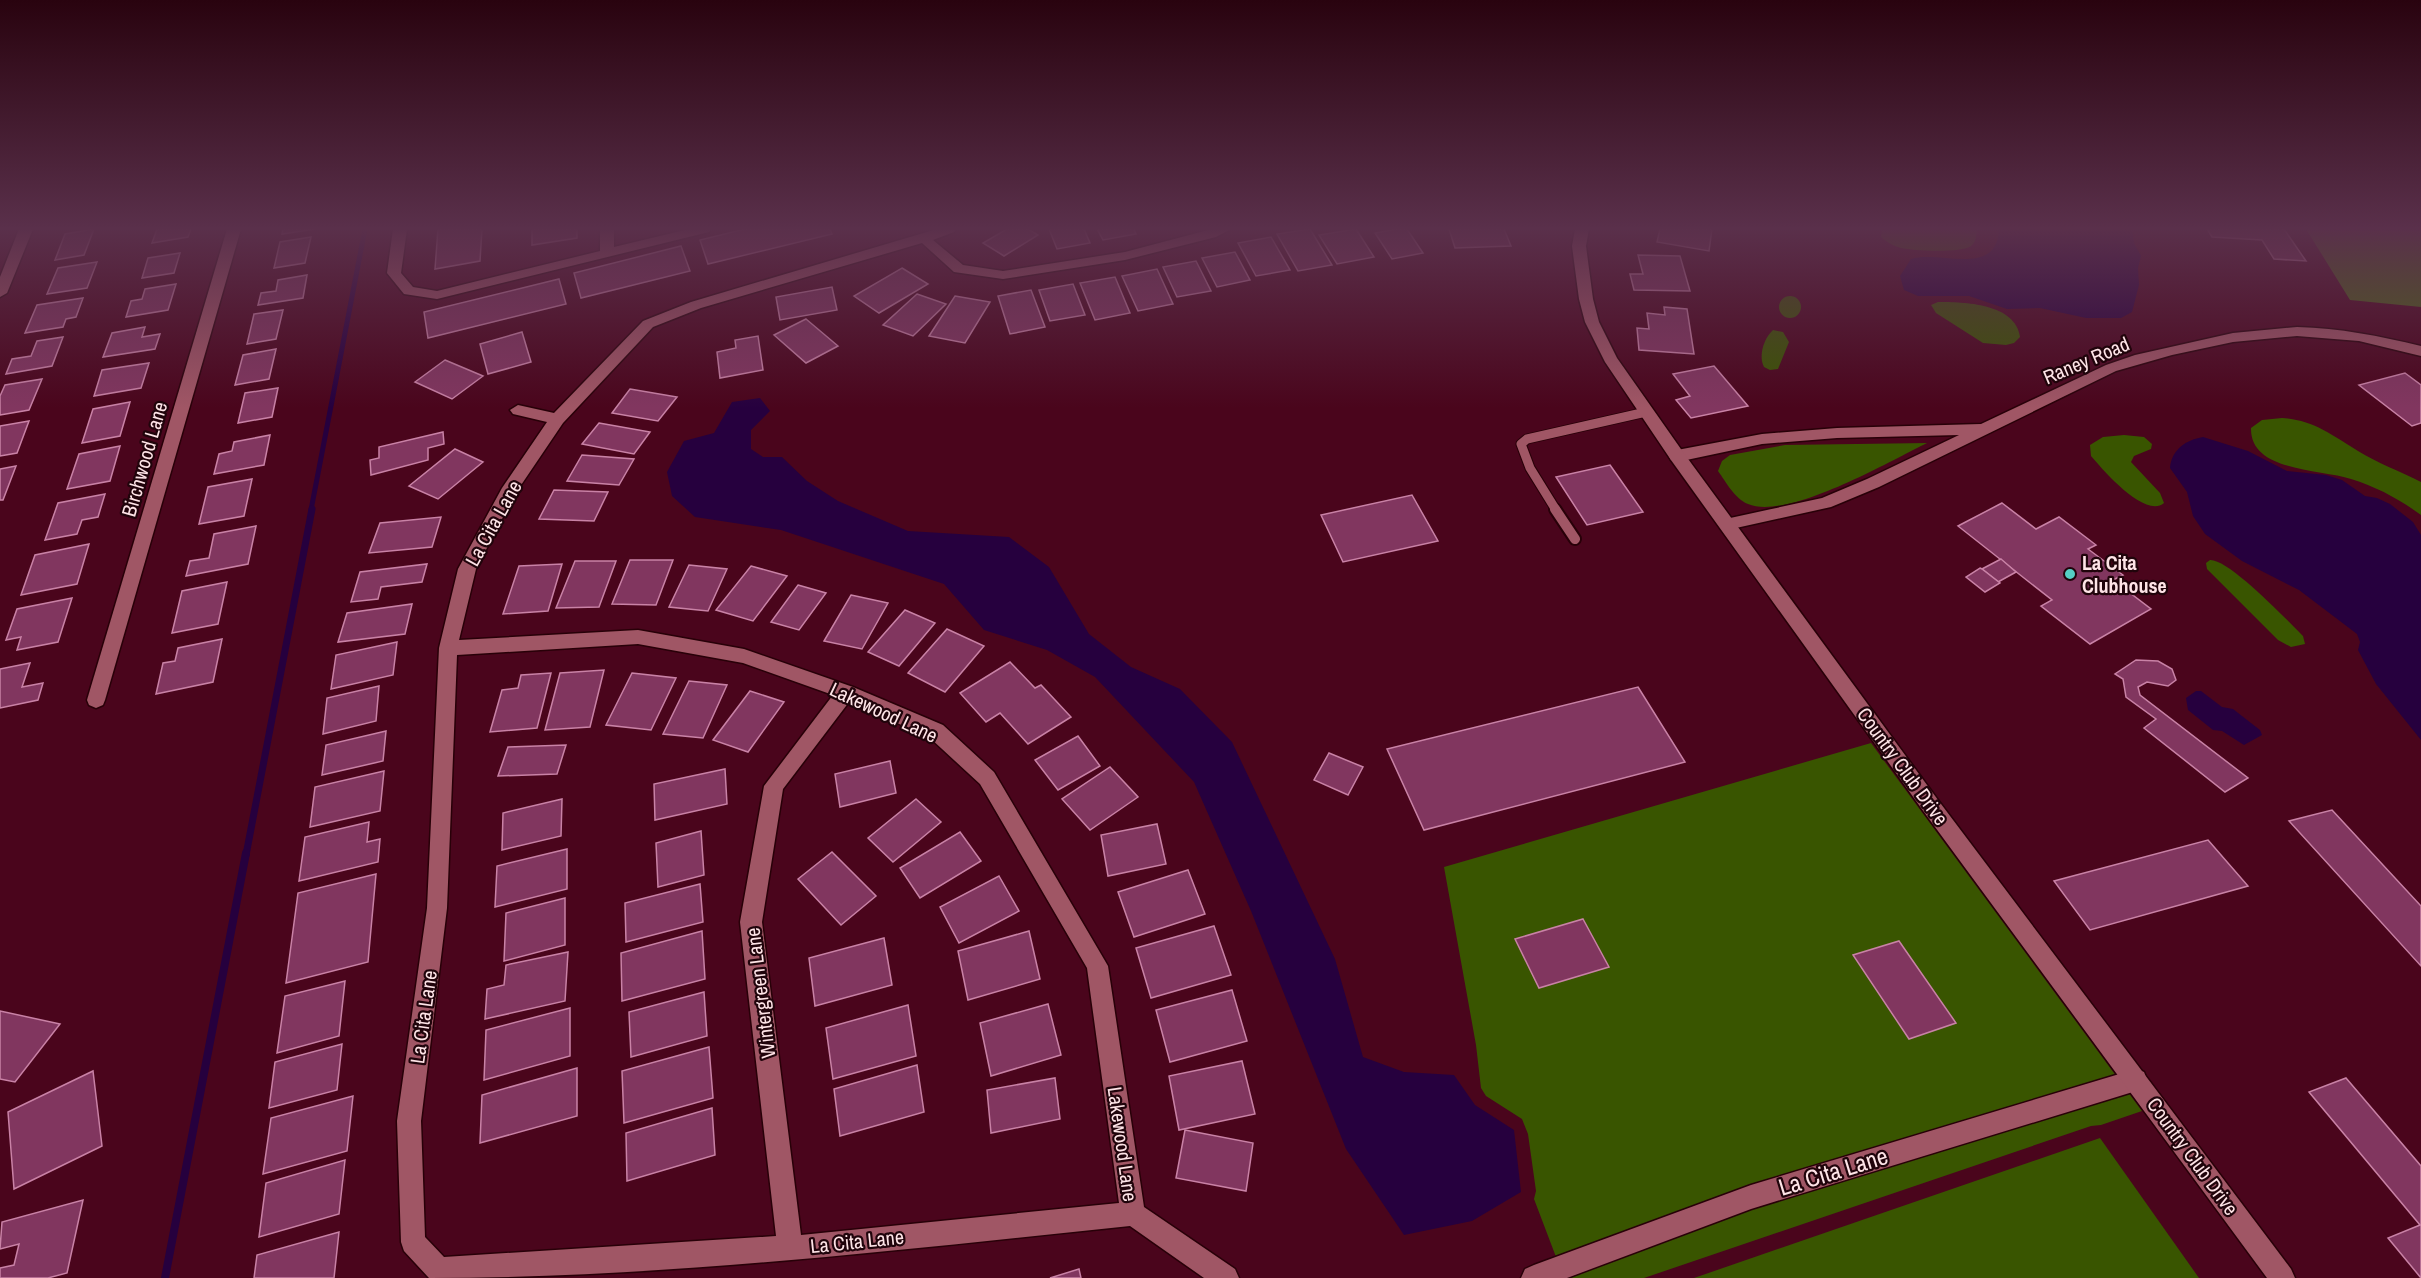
<svg xmlns="http://www.w3.org/2000/svg" width="2421" height="1278" font-family="'Archivo Narrow',sans-serif">
<style>
.green{fill:#395500}
.forest{fill:#486713}
.water{fill:#26003e}
.lines{fill:none;stroke-linecap:round;stroke-linejoin:round}
.stream-far2{stroke:#26003e;stroke-width:5}
.stream-far1{stroke:#26003e;stroke-width:7}
.stream{stroke:#26003e;stroke-width:8}
.building{fill:#81365f;stroke:#c982a6;stroke-width:1.5}
.service-far1-casing{stroke:#280008;stroke-width:11}
.service-casing{stroke:#280008;stroke-width:14}
.minor-casing{stroke:#280008;stroke-width:3}
.tertiary-casing{stroke:#280008;stroke-width:3}
.service-far1{stroke:#a05665;stroke-width:9}
.service{stroke:#a05665;stroke-width:10}
.minor{fill:#a05665;fill-rule:evenodd}
.tertiary{fill:#a05665;fill-rule:evenodd}
.poi-dot{fill:#55cec4;stroke:#20040b;stroke-width:2}
.labels{text-anchor:middle;dominant-baseline:central;stroke-width:4.5;stroke-linejoin:round;paint-order:stroke}
.street-label{font-size:20px;fill:#fee4e7;stroke:#20040b}
.poi-label{font-size:20px;font-weight:bold;fill:#fee4e7;stroke:#20040b;text-anchor:start}
.near-street-label{font-size:24px;fill:#fee4e7;stroke:#20040b}
</style>
<rect width="100%" height="100%" fill="#4a051c"/>
<!-- green -->
<g class="green">
<path d="M1882 229H1977C1976 235 1977 241 1971 246 1962 253 1914 251 1901 248 1893 246 1887 242 1881 237Z"/>
<circle cx="1790" cy="307" r="11"/>
<path d="M1938 302C1964 302 2015 303 2020 337L2014 343 2006 345 1983 343 1936 313 1931 305Z"/>
<path d="M1773 330 1783 332 1789 342 1778 369 1770 370 1764 367C1758 356 1764 338 1773 330Z"/>
<path d="M2282 418C2313 420 2332 435 2358 451 2377 463 2400 471 2421 482V515C2399 499 2377 487 2351 479 2321 469 2250 472 2251 428L2262 420Z"/>
<path d="M2124 435 2144 437 2152 444 2151 449 2134 456 2131 462 2160 493 2164 503C2145 519 2103 470 2091 456L2090 445 2103 437Z"/>
<path d="M1927 443C1890 461 1787 521 1748 504 1735 499 1726 482 1718 471L1722 461 1730 455 1785 445Z"/>
<path d="M2210 560C2229 559 2287 620 2303 636L2305 644 2291 647 2278 640 2207 569 2206 563Z"/>
<path d="M1871 743 2142 1111 2101 1125 2091 1126 1644 1278H1564L1534 1199 1536 1191 1528 1134 1522 1119 1486 1096 1481 1088 1476 1045 1444 867Z"/>
<path d="M2100 1138 2199 1278H1694Z"/>
</g>
<!-- forest -->
<path class="forest" d="M2306 229H2421V307L2350 300Z"/>
<!-- water -->
<g class="water">
<path d="M1999 229H2132L2134 243 2141 256 2138 268 2139 285 2132 312 2121 318H2086L2040 308 2007 309 1969 296H1918L1904 290 1900 276 1911 259C1940 250 1997 278 1999 229Z"/>
<path d="M760 398 770 411 751 430V449L763 457H782L807 481 838 501 908 531 1009 537 1049 567 1089 634 1131 667 1180 689 1232 742 1335 959 1363 1057 1404 1072 1454 1075 1475 1105 1514 1130 1521 1192 1472 1221 1404 1235 1346 1149 1251 911 1194 782 1095 677 1047 650 984 630 944 584 781 530 695 517 672 496 667 472 684 441 714 433 732 402Z"/>
<path d="M2203 437 2248 451 2287 471 2326 475 2342 480 2365 496 2377 498 2390 504 2413 522 2421 535V740L2376 684 2358 650 2360 642 2357 634 2299 590 2242 561 2205 534 2193 516 2187 492 2170 468C2172 449 2186 440 2203 437Z"/>
<path d="M2196 691H2201L2222 707 2233 709 2260 730 2262 735 2244 745 2222 731 2213 730 2188 710 2186 698Z"/>
</g>
<g class="lines">
<!-- stream-far2 -->
<path class="stream-far2" d="M311 510 365 229"/>
<!-- stream-far1 -->
<path class="stream-far1" d="M246 855 312 509"/>
<!-- stream -->
<path class="stream" d="M165 1278 246 853"/>
</g>
<!-- building -->
<g class="building">
<path d="M94 229 84 255 55 260 65 234Z"/>
<path d="M157 229H191L188 237 152 243Z"/>
<path d="M283 229H315L282 234Z"/>
<path d="M438 229H482L480 261 435 269Z"/>
<path d="M532 229H577V238L532 245Z"/>
<path d="M745 229H830L832 234 708 264 700 240Z"/>
<path d="M1007 229H1028L1038 235 1004 256 983 243Z"/>
<path d="M1049 229H1084L1090 243 1057 249Z"/>
<path d="M1097 229H1134L1136 234 1103 240Z"/>
<path d="M1310 229 1332 265 1298 271 1277 234Z"/>
<path d="M1356 229 1374 257 1337 264 1319 235Z"/>
<path d="M1397 229H1407L1423 253 1392 259 1375 233Z"/>
<path d="M1449 229H1504L1511 246 1455 248Z"/>
<path d="M1660 229H1712L1709 251 1657 242Z"/>
<path d="M2207 229H2284L2306 261 2274 259 2262 240 2212 237Z"/>
<path d="M311 237 305 263 274 268 280 242Z"/>
<path d="M1271 237 1290 270 1256 276 1238 243Z"/>
<path d="M681 246 690 271 581 298 574 273Z"/>
<path d="M1235 252 1250 280 1217 287 1202 258Z"/>
<path d="M180 253 174 273 142 278 148 258Z"/>
<path d="M1638 255 1680 256 1690 291 1634 290 1630 274H1643Z"/>
<path d="M1196 261 1211 291 1177 297 1163 267Z"/>
<path d="M97 262 87 288 47 294 58 268Z"/>
<path d="M902 268 928 284 879 313 854 296Z"/>
<path d="M1157 269 1173 304 1138 311 1122 276Z"/>
<path d="M307 275 303 298 258 305 261 293 276 291 278 280Z"/>
<path d="M1115 277 1130 313 1095 320 1080 283Z"/>
<path d="M559 279 566 304 428 338 424 312Z"/>
<path d="M176 284 168 310 126 317 131 301 142 299 145 289Z"/>
<path d="M1073 284 1085 315 1050 321 1039 290Z"/>
<path d="M832 287 837 310 780 320 776 297Z"/>
<path d="M1031 290 1045 327 1010 334 998 296Z"/>
<path d="M917 294 946 304 913 336 883 325Z"/>
<path d="M955 296 990 302 965 343 929 336Z"/>
<path d="M83 298 76 317 66 319 63 327 25 333 37 305Z"/>
<path d="M1664 307 1687 309 1694 354 1639 350 1637 328 1649 329 1647 313 1665 315Z"/>
<path d="M283 310 276 339 247 344 254 314Z"/>
<path d="M806 319 838 346 806 363 774 335Z"/>
<path d="M145 327 142 337 160 334 155 349 103 357 112 333Z"/>
<path d="M522 332 531 362 488 374 480 344Z"/>
<path d="M758 336 763 370 720 378 717 352 736 348 735 340Z"/>
<path d="M63 337 52 366 6 374 12 359 31 356 37 341Z"/>
<path d="M276 349 269 379 235 385 243 355Z"/>
<path d="M445 360 483 376 452 399 415 382Z"/>
<path d="M149 363 141 388 94 396 102 370Z"/>
<path d="M1714 366 1748 406 1691 418 1676 400 1690 396 1673 374Z"/>
<path d="M2405 373 2421 385V423L2412 426 2359 385Z"/>
<path d="M42 379 29 410 0 415V396L5 385Z"/>
<path d="M278 388 272 417 238 423 245 393Z"/>
<path d="M630 389 677 397 658 421 612 413Z"/>
<path d="M130 402 120 436 82 443 93 409Z"/>
<path d="M29 421 17 453 0 456V426Z"/>
<path d="M599 423 650 432 634 454 582 444Z"/>
<path d="M443 432 444 444 428 448V460L371 475 370 460 379 458V447Z"/>
<path d="M270 435 264 465 214 474 219 454 232 451 234 442Z"/>
<path d="M120 446 110 481 67 489 79 454Z"/>
<path d="M455 449 483 462 438 499 409 486Z"/>
<path d="M582 455 634 459 619 485 567 481Z"/>
<path d="M1610 465 1643 512 1587 525 1556 477Z"/>
<path d="M16 466 3 500H0V469Z"/>
<path d="M252 479 244 516 199 524 208 487Z"/>
<path d="M554 490 608 492 594 521 539 519Z"/>
<path d="M105 494 98 517 82 520 77 534 45 540 58 503Z"/>
<path d="M1412 495 1438 541 1343 562 1321 515Z"/>
<path d="M2002 503 2036 529 2059 517 2096 545 2088 549 2123 575 2113 580 2151 609 2090 644 2041 606 2052 600 1958 526Z"/>
<path d="M441 517 432 547 369 553 380 523Z"/>
<path d="M256 526 248 564 186 576 190 561 209 558 214 534Z"/>
<path d="M89 544 77 584 21 595 35 555Z"/>
<path d="M2001 559 2016 572 1998 582 1982 569Z"/>
<path d="M630 560H673L656 605 612 604Z"/>
<path d="M575 561H616L599 607 556 608Z"/>
<path d="M427 564 422 582 381 587 378 599 351 602 360 572Z"/>
<path d="M562 564 548 611 503 614 519 566Z"/>
<path d="M689 565 727 569 708 611 669 607Z"/>
<path d="M751 566 787 576 753 621 716 610Z"/>
<path d="M1980 568 1982 569 2000 583 1985 592 1966 577Z"/>
<path d="M227 582 218 624 172 633 182 591Z"/>
<path d="M798 585 826 593 799 630 771 622Z"/>
<path d="M851 595 888 603 862 649 824 641Z"/>
<path d="M72 598 58 642 17 650 21 637 6 640 17 609Z"/>
<path d="M412 604 405 634 338 642 347 613Z"/>
<path d="M905 610 935 623 899 666 868 652Z"/>
<path d="M947 629 984 646 945 692 908 673Z"/>
<path d="M222 639 213 682 156 694 163 663 175 661 178 648Z"/>
<path d="M397 642 393 675 331 689 336 655Z"/>
<path d="M2136 660 2158 661 2172 669 2176 680 2168 686 2147 682 2138 687 2140 695 2248 778 2225 792 2144 728 2156 719 2126 697 2123 679 2115 674Z"/>
<path d="M1010 662 1035 688 1041 685 1071 717 1028 744 1000 713 986 722 960 693Z"/>
<path d="M30 663 22 687 43 683 38 700 0 708V669Z"/>
<path d="M604 670 590 727 545 730 560 673Z"/>
<path d="M551 673 537 728 490 732 502 690 518 688 521 675Z"/>
<path d="M632 673 676 678 651 730 606 725Z"/>
<path d="M689 681 727 685 703 738 663 734Z"/>
<path d="M379 686 376 721 323 734 327 698Z"/>
<path d="M1638 687 1685 762 1424 830 1387 749Z"/>
<path d="M750 691 784 702 748 752 713 740Z"/>
<path d="M386 731 383 761 322 775 326 745Z"/>
<path d="M1078 736 1100 766 1058 790 1035 760Z"/>
<path d="M566 745 557 774 498 776 508 747Z"/>
<path d="M1329 753 1363 767 1348 795 1314 780Z"/>
<path d="M890 761 896 793 840 807 835 774Z"/>
<path d="M1110 767 1138 797 1090 830 1062 799Z"/>
<path d="M725 769 727 804 655 820 654 784Z"/>
<path d="M384 771 380 811 310 827 315 787Z"/>
<path d="M562 799 561 836 502 850 503 813Z"/>
<path d="M916 799 941 822 893 862 868 838Z"/>
<path d="M2332 810 2421 906V966L2289 821Z"/>
<path d="M369 822 367 842 380 839 378 862 299 881 305 837Z"/>
<path d="M1157 824 1166 864 1108 876 1101 835Z"/>
<path d="M701 831 704 875 658 887 656 843Z"/>
<path d="M960 832 981 861 920 898 900 868Z"/>
<path d="M2208 840 2248 886 2090 930 2054 881Z"/>
<path d="M567 849V889L495 907 497 866Z"/>
<path d="M832 852 876 896 841 925 798 879Z"/>
<path d="M1188 870 1205 914 1134 937 1118 892Z"/>
<path d="M376 874 368 962 286 983 298 893Z"/>
<path d="M999 876 1019 911 959 943 940 907Z"/>
<path d="M700 884 703 922 626 942 625 903Z"/>
<path d="M565 898V945L504 961 506 913Z"/>
<path d="M1583 919 1609 967 1539 988 1515 939Z"/>
<path d="M1214 926 1231 975 1151 998 1136 948Z"/>
<path d="M702 931 705 979 622 1001 621 953Z"/>
<path d="M1029 931 1040 979 968 1000 958 951Z"/>
<path d="M884 938 892 985 815 1006 809 958Z"/>
<path d="M1899 941 1956 1023 1909 1039 1853 955Z"/>
<path d="M568 952 565 1001 485 1019 487 989 504 985 506 965Z"/>
<path d="M345 981 339 1036 277 1053 285 996Z"/>
<path d="M1232 990 1247 1041 1170 1062 1156 1010Z"/>
<path d="M704 992 707 1036 631 1057 629 1012Z"/>
<path d="M1048 1004 1061 1055 991 1076 980 1023Z"/>
<path d="M908 1005 916 1056 833 1079 826 1028Z"/>
<path d="M570 1008V1056L484 1080 486 1030Z"/>
<path d="M0 1011 60 1024 15 1082 0 1079Z"/>
<path d="M342 1044 337 1090 269 1108 275 1062Z"/>
<path d="M709 1047 713 1098 624 1123 622 1071Z"/>
<path d="M1242 1061 1255 1114 1179 1130 1169 1076Z"/>
<path d="M917 1065 924 1112 840 1136 834 1089Z"/>
<path d="M577 1068V1116L480 1143 482 1095Z"/>
<path d="M93 1071 102 1146 14 1189 8 1112Z"/>
<path d="M1055 1078 1060 1119 991 1133 987 1090Z"/>
<path d="M2346 1078 2421 1166V1278L2388 1238 2420 1225 2309 1092Z"/>
<path d="M353 1096 347 1151 263 1174 271 1118Z"/>
<path d="M712 1108 715 1155 627 1181 626 1133Z"/>
<path d="M1185 1130 1253 1143 1246 1191 1176 1178Z"/>
<path d="M345 1160 339 1214 259 1237 266 1183Z"/>
<path d="M83 1200 67 1273 48 1278H0V1268L14 1265 19 1244 0 1249 2 1222Z"/>
<path d="M339 1232 334 1278H254L257 1255Z"/>
<path d="M1079 1269 1081 1278H1050Z"/>
</g>
<g class="lines">
<defs>
<path id="service-far1" d="M1556 510 1530 468 1521 444 1527 439 1646 412"/>
<path id="service" d="M1555 509 1575 539"/>
<g id="minor">
<path d="M19 229H33L7 293 0 297V277Z"/>
<path d="M227 229H241L105 700 103 705 96 708 89 705 87 700Z"/>
<path d="M393 229H407L401 273 413 287 437 291 600 251V229H614V247L689 229H711L709 232 437 299 404 294 387 273Z"/>
<path d="M937 229H956L954 232 933 240 963 265 1003 271 1125 252 1212 229H1231L1216 237 1125 260 1003 279 954 272 922 243 701 308 653 327 563 423 515 494 476 569 459 640 638 630 744 649 853 687 943 725 994 772 1108 966 1144 1207 1235 1269 1239 1278H1204L1130 1226C897 1250 664 1278 429 1278L404 1251 401 1242 397 1121 427 908 439 648 458 569 502 488 547 422 513 414 510 410 518 405 554 413 643 321 691 302ZM638 644 743 663 833 695 764 786 740 922 776 1236 444 1257 425 1237 421 1121 447 908 457 655ZM849 702 929 737 980 784 1087 968 1119 1203 801 1235 762 922 783 789Z"/>
<path d="M2297 327C2340 328 2379 336 2421 346V356L2359 341 2297 336 2233 342 2172 355 2116 371 1879 487 1831 507 1727 530 1721 528 1719 524 1721 520 1822 498 1867 479 1959 435 1837 438 1762 444 1677 462 1671 460 1669 456 1671 452 1677 450 1762 434 1837 428 1981 424 2106 365 2135 355 2233 333Z"/>
<path d="M2136 1069 2144 1072 2147 1080 2144 1088 2136 1091 1751 1209 1567 1278H1521L1525 1269 1534 1265 1751 1185Z"/>
</g>
<path id="tertiary" d="M1575 229H1589L1586 246 1593 299 1599 322 1617 358 1683 452 1938 800 2291 1269 2295 1278H2267L1924 812 1671 460 1605 362 1585 322 1579 299 1572 246Z"/>
</defs>
<!-- service-far1 casing -->
<use href="#service-far1" class="service-far1-casing"/>
<!-- service casing -->
<use href="#service" class="service-casing"/>
<!-- minor casing -->
<use href="#minor" class="minor-casing"/>
<!-- tertiary casing -->
<use href="#tertiary" class="tertiary-casing"/>
<!-- service-far1 -->
<use href="#service-far1" class="service-far1"/>
<!-- service -->
<use href="#service" class="service"/>
<!-- minor -->
<use href="#minor" class="minor"/>
<!-- tertiary -->
<use href="#tertiary" class="tertiary"/>
</g>
<!-- sky -->
<linearGradient id="sky" x2="0" y2="1"><stop stop-color="#29030f"/><stop offset="0.56" stop-color="#5a304b"/><stop offset="1" stop-color="#5a304b" stop-opacity="0"/></linearGradient>
<rect width="2421" height="408" fill="url(#sky)"/>
<!-- markers -->
<circle class="poi-dot" cx="2070" cy="574" r="6"/>
<g class="labels">
<!-- street labels -->
<g class="street-label">
<text transform="translate(2086 360) rotate(-23)">Raney Road</text>
<text transform="translate(144 459) rotate(-74)">Birchwood Lane</text>
<text transform="translate(493 523) rotate(-61)">La Cita Lane</text>
<text transform="translate(884 712) rotate(25)">Lakewood Lane</text>
<text transform="translate(1903 766) rotate(54)">Country Club Drive</text>
<text transform="translate(760 993) rotate(-97)">Wintergreen Lane</text>
<text transform="translate(423 1017) rotate(-82)">La Cita Lane</text>
<text transform="translate(1123 1144) rotate(82)">Lakewood Lane</text>
<text transform="translate(2193 1156) rotate(54)">Country Club Drive</text>
<text transform="translate(857 1241) rotate(-6)">La Cita Lane</text>
</g>
<!-- poi labels -->
<g class="poi-label">
<text x="2082" y="562">La Cita<tspan x="2082" dy="23">Clubhouse</tspan></text>
</g>
<!-- near-street labels -->
<g class="near-street-label">
<text transform="translate(1833 1171) rotate(-17)">La Cita Lane</text>
</g>
</g>
</svg>
